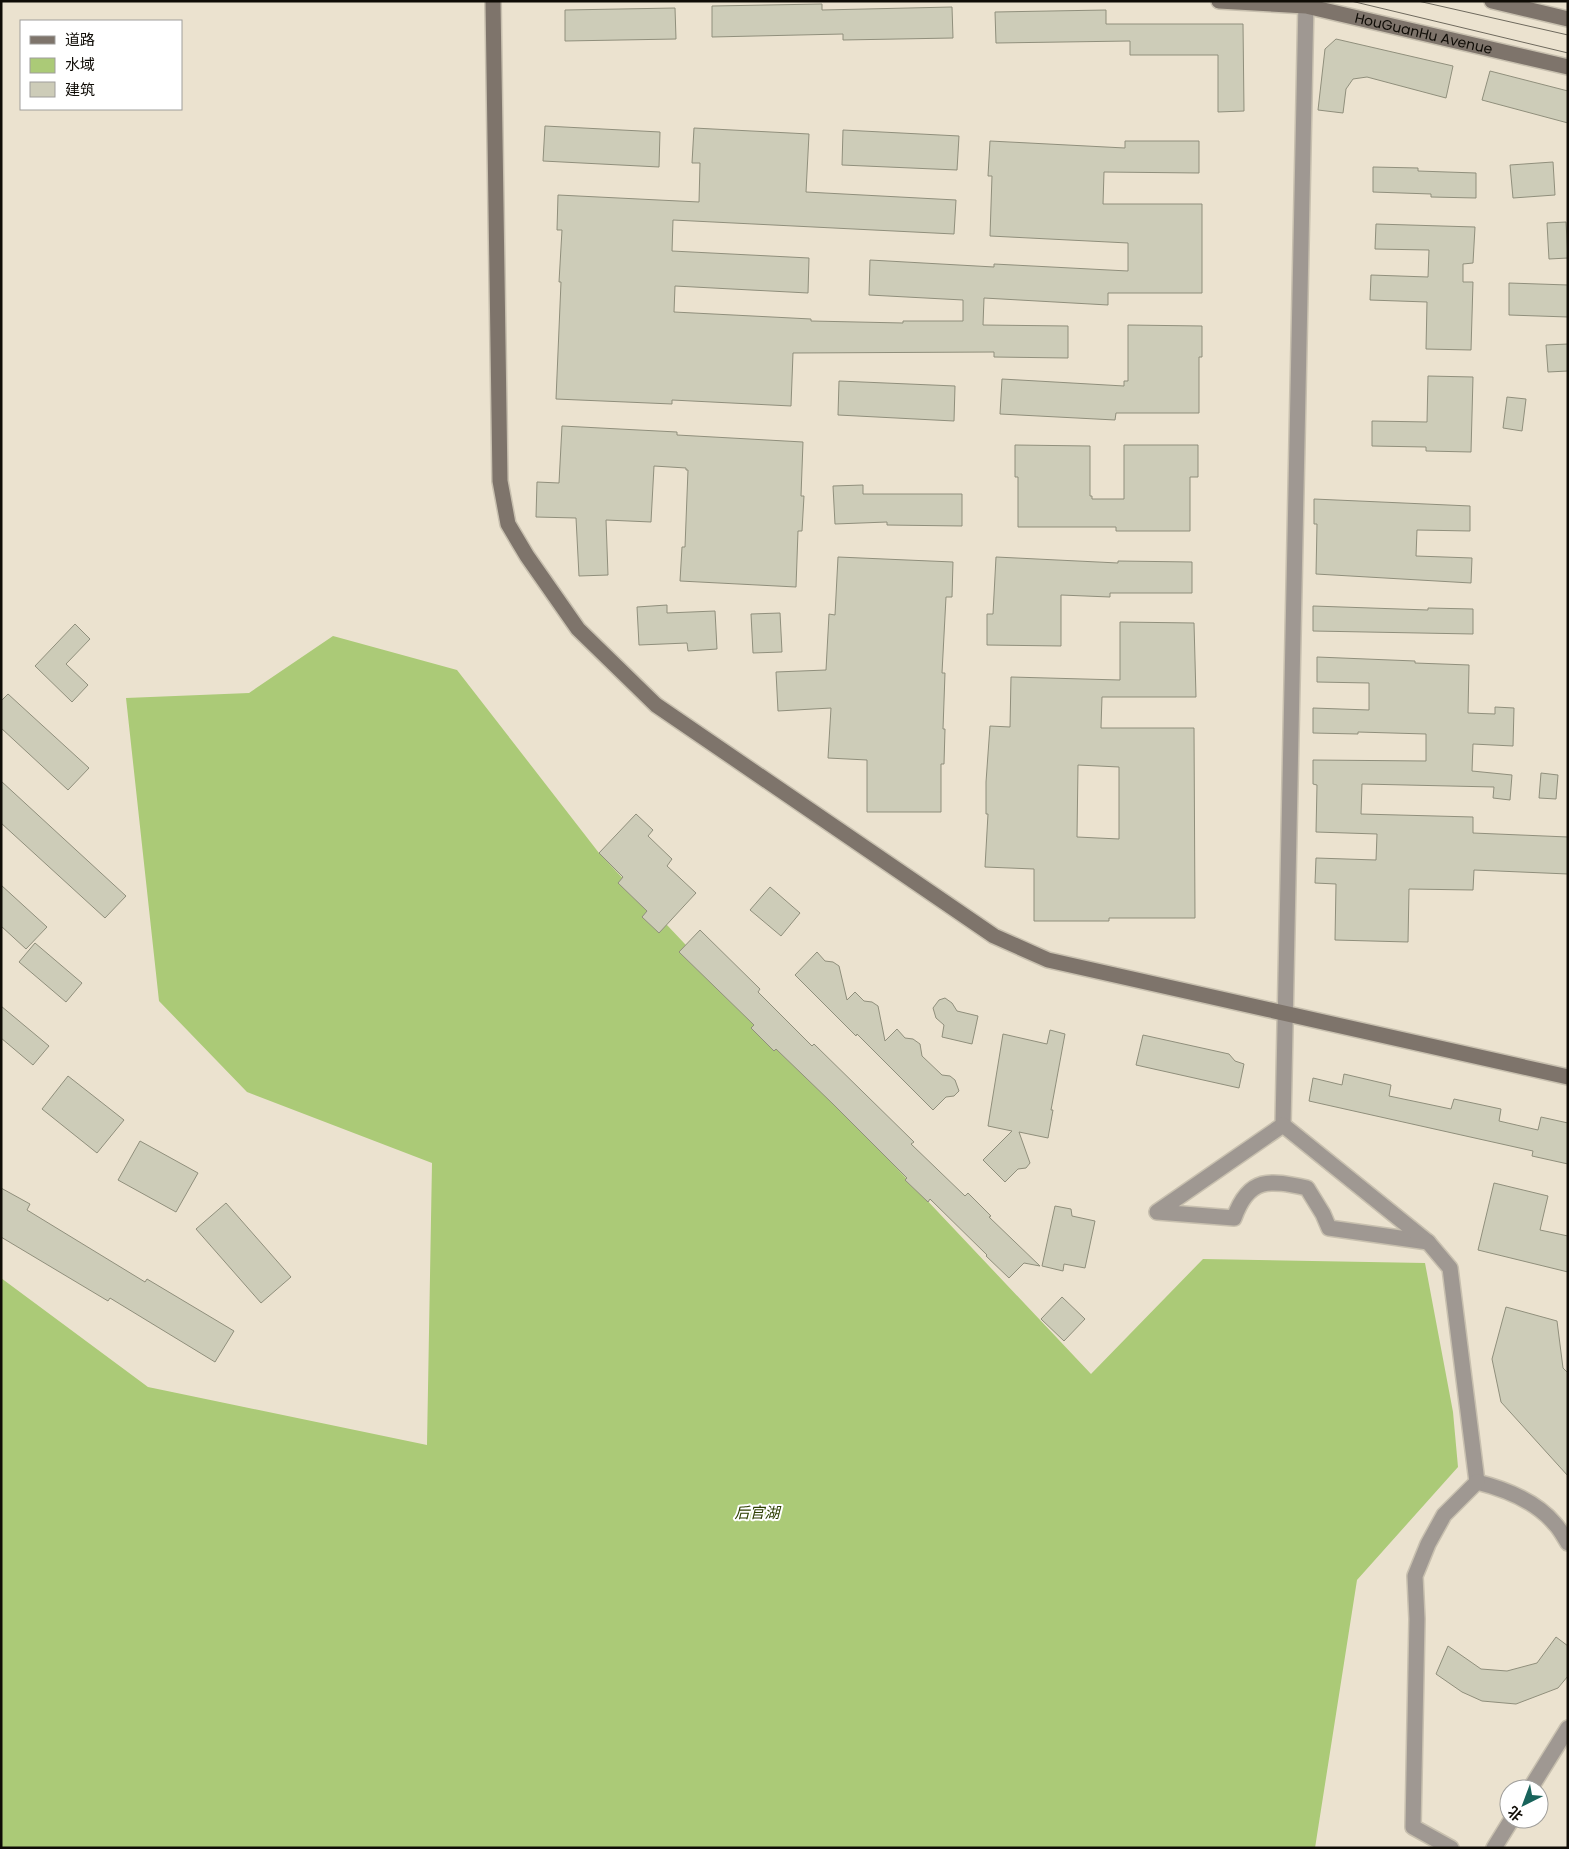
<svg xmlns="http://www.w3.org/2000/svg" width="1569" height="1849" font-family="Poppins,'Noto Sans SC',sans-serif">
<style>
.water{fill:#abca77}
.building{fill:#cdccb8;stroke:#908f7c;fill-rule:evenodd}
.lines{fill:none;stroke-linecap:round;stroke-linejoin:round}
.street-casing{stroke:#c8c0af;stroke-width:18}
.secondary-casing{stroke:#c8c0af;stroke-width:18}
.street{stroke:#9f9892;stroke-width:15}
.secondary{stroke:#7e746b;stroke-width:15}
.tram{stroke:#6e695d;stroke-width:1}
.labels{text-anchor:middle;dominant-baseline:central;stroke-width:4;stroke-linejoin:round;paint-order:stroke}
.street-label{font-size:14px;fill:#0f0c06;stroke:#fff}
.water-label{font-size:15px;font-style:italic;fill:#2c3d00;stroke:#fff}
</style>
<rect width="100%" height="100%" fill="#ebe2cf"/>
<!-- water -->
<path class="water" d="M333 636 457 670 599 853 1091 1374 1203 1259 1425 1263 1453 1412 1458 1467 1357 1580 1315 1848H1V1278L148 1387 427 1445 432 1163 247 1092 159 1001 126 698 249 693Z"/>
<!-- building -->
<g class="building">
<path d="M822 4V10L952 7 953 38 843 40V34L712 37V6Z"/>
<path d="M675 8 676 39 565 41V10Z"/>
<path d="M1106 10V24H1243L1244 111 1218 112V55H1130V41L996 43 995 12Z"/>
<path d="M1336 39 1453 66 1446 98 1367 77 1353 79 1346 89 1343 113 1318 110 1325 49Z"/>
<path d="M1490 71 1568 91V123L1482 100Z"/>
<path d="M545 126 660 132 659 167 543 161Z"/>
<path d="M694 128 809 134 806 192 956 200 954 234 673 220 672 251 809 258 808 293 675 286 674 312 811 319V321L903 323V321H963V300L869 295 870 260 994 267V264L1128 271V243L990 236 992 176H988L990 141 1125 148V141H1199V173L1104 172 1103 204H1202V293H1108V305L984 298 983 325 1068 326V358L994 357V352L793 353 791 406 672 400V404L556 399 561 282H559L562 230H557L558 195 699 202 700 163H692Z"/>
<path d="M843 130 959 136 957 170 842 165Z"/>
<path d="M1553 162 1555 195 1513 198 1510 165Z"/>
<path d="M1373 167 1418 168V171L1476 173V198L1431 197V194L1373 192Z"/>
<path d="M1566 222 1568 258 1549 259 1547 223Z"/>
<path d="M1376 224 1475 227 1473 263 1463 264V282H1473L1471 350 1426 349 1427 302 1370 300 1371 275 1428 277 1429 250 1375 249Z"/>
<path d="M1509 283 1568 285V317L1509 315Z"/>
<path d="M1128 325 1202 326V357H1199V413H1116L1115 420 1000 414 1002 379 1124 386V381H1128Z"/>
<path d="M1568 344V371L1548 372 1546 345Z"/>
<path d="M1428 376 1473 377 1471 452 1426 451V447L1372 446V421L1427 422Z"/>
<path d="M839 381 955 386 954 421 838 415Z"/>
<path d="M1507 397 1526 399 1522 431 1503 428Z"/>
<path d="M562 426 677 432V435L803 442 801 496H804L802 531H798L796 587 680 581 682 547H685L688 470H686V468L654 466 651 522 606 520 608 575 579 576 576 518 536 517 537 482 559 483Z"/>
<path d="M1015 445 1090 446V496H1092V499H1124V445H1198V477H1190V531H1116V527H1018V477H1015Z"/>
<path d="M863 485V494H962V526L887 525V522L835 524 833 486Z"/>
<path d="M1314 499 1470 506V531L1417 530 1416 556 1472 558 1471 583 1316 574 1317 524H1314Z"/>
<path d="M838 557 953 562 952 597H946L942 673H945L943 729H945L944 764H941V812H867V760L828 758 831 708 778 711 776 672 826 670 829 614 835 615Z"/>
<path d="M996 557 1118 563V561L1192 562V593H1110V597L1061 595V646L987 645V614H993Z"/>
<path d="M667 605V613L715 611 717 649 688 651 687 643 639 645 637 607Z"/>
<path d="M1313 606 1428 610V608L1473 609V634L1313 631Z"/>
<path d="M780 613 782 652 753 653 751 614Z"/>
<path d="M1120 622 1194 623 1196 697H1102L1101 728H1194L1195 918H1109V921H1034V869L985 867 988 814H986V782L990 726 1010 727 1011 677 1120 680ZM1078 765 1119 767V839L1077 837Z"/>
<path d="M75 624 90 639 66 664 88 685 72 702 35 666Z"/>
<path d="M1317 657 1415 661V663L1469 665 1468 713 1495 714V707L1514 708 1513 746 1473 744 1472 771 1512 775 1510 800 1493 798 1494 787 1362 784 1361 814 1473 817V833L1568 837V874L1474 870 1473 890 1409 889 1408 942 1335 940 1336 884 1315 883 1316 858 1376 860 1377 834 1316 832 1317 785 1313 784V760L1426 761V734L1358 732V734L1313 733V708L1369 710V683L1317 682Z"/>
<path d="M8 694 89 768 68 790 1 728V701Z"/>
<path d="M1541 773 1558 775 1556 799 1539 798Z"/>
<path d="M1 781 126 896 105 918 1 823Z"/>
<path d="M636 814 653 830 648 836 672 859 667 866 696 893 659 933 642 917 647 911 618 883 623 877 599 853Z"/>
<path d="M1 885 47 927 26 949 1 926Z"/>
<path d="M770 887 800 913 781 936 750 910Z"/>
<path d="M700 930 760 989 758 992 812 1046 814 1044 914 1142 911 1144 965 1196 968 1193 991 1216 989 1217 1040 1266 1024 1263 1009 1278 986 1256 987 1255 930 1199 928 1202 905 1180 907 1178 833 1104 776 1049 774 1051 751 1028 754 1025 679 952Z"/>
<path d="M35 943 82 983 66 1002 19 962Z"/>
<path d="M817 952 825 961 833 962 839 966 847 1000 855 992 864 1001 872 1002 878 1006 885 1041 897 1029 905 1038 913 1039 920 1044 922 1056 942 1075 950 1076 955 1080 959 1091 954 1096 946 1097 933 1110 857 1034 856 1036 795 975Z"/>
<path d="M945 998 952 1003 957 1011 978 1016 972 1044 942 1037 944 1025 936 1018 933 1008 939 1000Z"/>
<path d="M1 1006 49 1046 33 1065 1 1038Z"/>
<path d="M1050 1030 1065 1034 1051 1110H1053L1048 1138 1019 1132 1030 1163 1026 1168 1018 1169 1005 1182 983 1160 1012 1131 988 1126 1003 1034 1047 1044Z"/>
<path d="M1143 1035 1229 1054 1235 1061 1244 1064 1239 1088 1136 1065Z"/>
<path d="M1344 1074 1391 1085 1389 1096 1451 1109 1454 1099 1501 1109 1499 1121 1538 1130 1541 1117 1568 1123V1164L1532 1156 1533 1151 1309 1101 1313 1078 1342 1085Z"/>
<path d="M68 1076 124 1120 97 1153 42 1109Z"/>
<path d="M140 1141 198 1173 176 1212 118 1180Z"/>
<path d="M1494 1183 1548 1196 1540 1230 1568 1236V1272L1478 1250Z"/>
<path d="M1 1188 30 1204 27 1210 145 1282 147 1279 234 1331 215 1362 110 1298 108 1301 1 1237Z"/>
<path d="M226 1203 291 1277 261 1303 196 1229Z"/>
<path d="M1055 1206 1071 1209 1072 1216 1095 1221 1085 1268 1064 1264 1063 1271 1042 1266Z"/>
<path d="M1062 1297 1085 1319 1064 1341 1041 1319Z"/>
<path d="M1506 1307 1557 1321 1563 1368 1568 1373V1476L1501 1402 1492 1359Z"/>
<path d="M1556 1637 1568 1646V1676L1558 1688 1516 1704 1482 1701 1462 1692 1436 1674 1448 1646 1481 1669 1507 1671 1537 1663Z"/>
</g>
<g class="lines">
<defs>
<g id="street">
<path d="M1306 1 1283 1125 1157 1212 1234 1218C1249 1176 1270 1180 1307 1188L1323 1214 1329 1228 1428 1242"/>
<path d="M1283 1125 1428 1242 1450 1268 1477 1482"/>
<path d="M1477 1482C1505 1489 1536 1501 1555 1524 1560 1529 1564 1537 1568 1543"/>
<path d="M1530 1789 1568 1728"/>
<path d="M1451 1848 1413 1827 1417 1619 1415 1576 1428 1544 1444 1515 1477 1482"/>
<path d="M1494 1848 1512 1819"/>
</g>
<g id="secondary">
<path d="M493 1 500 481 508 524 527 556 578 629 656 705 994 936 1048 960 1568 1077"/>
<path id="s1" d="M1219 1 1306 6 1568 67"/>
<path d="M1492 1 1568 19"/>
</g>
</defs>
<!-- street casing -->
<use href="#street" class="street-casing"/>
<!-- secondary casing -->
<use href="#secondary" class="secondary-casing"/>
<!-- street -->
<use href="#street" class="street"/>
<!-- secondary -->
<use href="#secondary" class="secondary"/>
<!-- tram -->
<g class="tram">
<path d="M1351 1 1568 53"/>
<path d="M1418 1 1568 35"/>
</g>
</g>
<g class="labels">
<!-- street labels -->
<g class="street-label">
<text stroke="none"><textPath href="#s1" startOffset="208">HouGuanHu Avenue</textPath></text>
</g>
<!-- water labels -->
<g class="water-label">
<text x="757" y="1512">后官湖</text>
</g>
</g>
<!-- border -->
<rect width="1569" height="1849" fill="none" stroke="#0f0c06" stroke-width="5"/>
<!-- legend -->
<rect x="20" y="20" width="162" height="90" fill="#ffffff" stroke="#9f9e9b"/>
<rect x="30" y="36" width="25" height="8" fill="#7e746b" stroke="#9f9e9b"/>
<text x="65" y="45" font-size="15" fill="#0f0c06">道路</text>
<rect x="30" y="58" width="25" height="15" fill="#abca77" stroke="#9f9e9b"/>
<text x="65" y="70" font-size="15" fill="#0f0c06">水域</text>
<rect x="30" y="82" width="25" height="15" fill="#cdccb8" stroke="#9f9e9b"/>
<text x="65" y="95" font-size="15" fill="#0f0c06">建筑</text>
<!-- north arrow -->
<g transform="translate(1524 1804) rotate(222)"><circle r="24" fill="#ffffff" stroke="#9f9e9b"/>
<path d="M0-4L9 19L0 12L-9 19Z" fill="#18635b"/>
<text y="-8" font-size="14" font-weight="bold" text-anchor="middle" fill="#0f0c06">北</text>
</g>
</svg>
